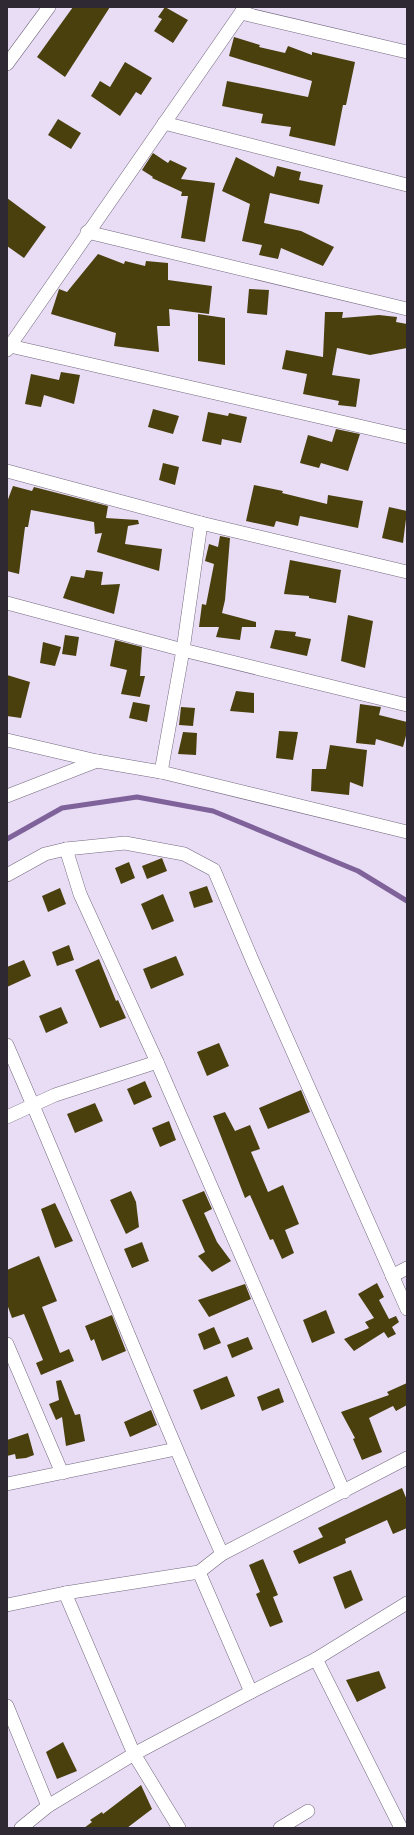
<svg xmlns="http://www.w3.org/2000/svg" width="414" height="1835" font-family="Barlow,sans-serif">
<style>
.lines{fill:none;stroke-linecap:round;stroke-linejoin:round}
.stream{stroke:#7e6299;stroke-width:5}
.building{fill:#4a400e}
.street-casing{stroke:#73697e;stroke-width:14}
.street{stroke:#fff;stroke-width:13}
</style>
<rect width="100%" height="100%" fill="#e9ddf6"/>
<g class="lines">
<!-- stream -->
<path class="stream" d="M7 839 62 808 137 797 213 811 358 871 407 901"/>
</g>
<!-- building -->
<g class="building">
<path d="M73 7H110L65 77 37 57Z"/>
<path d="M165 7 188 20 173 43 154 31 162 19 158 17Z"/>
<path d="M234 37 260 45 259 47 285 53 288 46 312 55V52L355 62 346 105H343L335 146 289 136 291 127 261 123 263 114 222 106 227 81 308 97 312 81 229 56Z"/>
<path d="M125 62 152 78 141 95 136 92 120 116 91 96 100 81 110 87Z"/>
<path d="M58 119 81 133 71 149 48 135Z"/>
<path d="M153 153 168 163 170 160 187 168 181 179 215 183 205 242 181 238 188 196H181L182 192 152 178 153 177 142 170Z"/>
<path d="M236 157 274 177 277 166 301 172 299 180 323 185 319 204 270 193 264 223 301 231 334 247 323 266 281 248 278 259 259 255 262 245 242 241 250 204 222 191Z"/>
<path d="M7 198 46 227 24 258 7 246Z"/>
<path d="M98 254 124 264 125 261 145 266 146 261 168 263V280L212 286 209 314 169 309 170 326H157L159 352 114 346 116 333 51 314 59 289 67 292Z"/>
<path d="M249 289 269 290 267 315 247 313Z"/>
<path d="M325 312H343L342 318 379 315 397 317 396 322 407 324V348L370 355 337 348 332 375 360 379 356 407 338 405 339 401 303 394 307 374 282 369 286 350 323 357Z"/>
<path d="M198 314 225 318V365L198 361Z"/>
<path d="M61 372 80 375 74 404 44 395 41 407 25 404 31 374 59 380Z"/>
<path d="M153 409 179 416 173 434 148 427Z"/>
<path d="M208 412 228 416 229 413 247 417 241 443 222 439 221 445 202 441Z"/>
<path d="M336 429 360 434 348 471 321 463 319 468 300 463 308 435 332 442Z"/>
<path d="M163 463 179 467 175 485 159 480Z"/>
<path d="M254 485 283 491 282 493 327 504 328 495 363 501 358 528 300 516 298 526 276 521 274 527 246 521Z"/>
<path d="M13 486 32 491 34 487 108 506 106 518 138 520 139 524 128 526 125 544 162 549 159 571 97 552 102 533 95 534 94 522 31 510 28 527H25L19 574 7 571V502Z"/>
<path d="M389 507 407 511 403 543 382 538Z"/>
<path d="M220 536 230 538 225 600 222 613 256 622V627H242L240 640 216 637 219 627H199L202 604 206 605 214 564 205 561 209 544 218 547Z"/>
<path d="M290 560 341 570 336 603 309 598V596L284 594Z"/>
<path d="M86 570 103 572 101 585 120 584 114 614 63 598 71 576 84 578Z"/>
<path d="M348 615 373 621 365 668 341 661Z"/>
<path d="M275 630 296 632 295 636 311 639 307 656 270 648Z"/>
<path d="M65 635 79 637 76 656 62 654Z"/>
<path d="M115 640 142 647 140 676H145L140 697 121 694 127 670 110 666Z"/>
<path d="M43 642 61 647 55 666 40 663Z"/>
<path d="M7 675 30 682 21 718 7 716Z"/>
<path d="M236 691 254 693V713L230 711Z"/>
<path d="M133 702 150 705 147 722 129 718Z"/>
<path d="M360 704 381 707 379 715 407 722V732L403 747 376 739 375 745 356 743Z"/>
<path d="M181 707 195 708 193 726 179 725Z"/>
<path d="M279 731 298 732 293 760 276 758Z"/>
<path d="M183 732 197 733 196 755 178 754Z"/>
<path d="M330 745 367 750 363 787 350 782 349 795 311 791 312 769H326Z"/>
<path d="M162 858 167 871 147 879 142 866Z"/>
<path d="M129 862 135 878 121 884 115 868Z"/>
<path d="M207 886 213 902 194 908 189 892Z"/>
<path d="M60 888 66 904 48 912 42 896Z"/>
<path d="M163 894 174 921 152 930 141 904Z"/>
<path d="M69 945 74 960 57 966 52 952Z"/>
<path d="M176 956 184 975 151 989 143 969Z"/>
<path d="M99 959 116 1001 118 1000 126 1018 100 1028 75 970Z"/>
<path d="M24 960 31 976 7 987V967Z"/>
<path d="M61 1007 68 1023 46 1033 39 1016Z"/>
<path d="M219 1043 229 1066 207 1076 197 1052Z"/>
<path d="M145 1081 152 1097 134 1105 127 1089Z"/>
<path d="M301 1090 310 1112 268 1129 259 1108Z"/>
<path d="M95 1103 103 1121 75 1133 67 1114Z"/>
<path d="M225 1112 235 1131 250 1125 260 1149 251 1152 268 1192 283 1185 299 1224 285 1230 294 1253 282 1259 273 1239 270 1240 250 1195 245 1198 213 1116Z"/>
<path d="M169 1121 176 1140 160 1147 152 1128Z"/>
<path d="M131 1191 136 1202 139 1227 126 1234 110 1200Z"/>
<path d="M204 1191 212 1209 204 1213 217 1242 231 1261 212 1272 198 1256 205 1252 182 1200Z"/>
<path d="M55 1203 73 1241 55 1248 41 1209Z"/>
<path d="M142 1242 149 1261 132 1268 124 1249Z"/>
<path d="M39 1256 57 1301 42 1307 60 1353 69 1349 74 1361 41 1375 36 1363 43 1360 24 1314 12 1318 7 1304V1270Z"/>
<path d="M377 1283 384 1297 379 1300 389 1319 396 1316 399 1322 392 1327 396 1334 388 1338 384 1332 354 1351 344 1339 369 1328 365 1322 374 1318 358 1294Z"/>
<path d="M245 1284 251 1299 209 1317 198 1300Z"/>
<path d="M326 1310 335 1333 312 1343 303 1320Z"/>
<path d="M112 1315 126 1351 102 1361 94 1339 91 1341 85 1326Z"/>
<path d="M214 1327 221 1343 204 1350 198 1334Z"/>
<path d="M248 1337 253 1349 232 1358 227 1345Z"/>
<path d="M227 1376 235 1396 201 1410 193 1390Z"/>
<path d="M61 1380 75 1415 80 1414 85 1441 66 1446 62 1417 56 1420 49 1404 59 1400 56 1381Z"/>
<path d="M407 1383V1405L396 1411 393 1406 369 1418 382 1452 362 1460 353 1439 355 1438 341 1412 389 1395 387 1392Z"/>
<path d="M279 1388 284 1402 262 1411 257 1397Z"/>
<path d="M151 1410 157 1425 130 1437 124 1422Z"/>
<path d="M28 1433 34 1455 26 1458 16 1459 15 1454 7 1456V1440Z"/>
<path d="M402 1488 407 1500V1528L393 1534 387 1520 345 1539 346 1543 299 1564 293 1551 323 1537 318 1528Z"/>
<path d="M263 1559 278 1595 273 1597 283 1622 270 1627 256 1594 260 1592 249 1565Z"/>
<path d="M351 1570 363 1600 345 1609 333 1577Z"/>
<path d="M379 1671 386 1688 357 1702 346 1680Z"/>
<path d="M63 1742 77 1771 57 1779 46 1752Z"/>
<path d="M141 1785 152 1809 127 1828H84L92 1822 90 1820 102 1812 103 1814Z"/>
</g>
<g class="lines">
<defs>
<g id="street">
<path d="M241 13 407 52"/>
<path d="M7 64 49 7"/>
<path d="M164 123 407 185"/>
<path d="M87 232 407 309"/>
<path d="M10 346 407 437"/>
<path d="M7 350 245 7"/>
<path d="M7 471 201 523 407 572"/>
<path d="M7 603 183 650 407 705"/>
<path d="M7 740 97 761 161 772 407 832"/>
<path d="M161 772 183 650 201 523"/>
<path d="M7 796 97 761"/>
<path d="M66 849 80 894 157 1062 344 1492"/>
<path d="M7 875 45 854 66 849 125 843 184 854 214 870 253 962 407 1309"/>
<path d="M7 1045C81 1214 147 1386 222 1554"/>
<path d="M7 1117 55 1095 157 1062"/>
<path d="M392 1276 407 1268"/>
<path d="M7 1344 62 1473"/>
<path d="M7 1484 176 1449"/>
<path d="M199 1572 251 1692"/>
<path d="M65 1593 134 1754 179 1828"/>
<path d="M7 1605 65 1593 199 1572 222 1554 407 1458"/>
<path d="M316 1659 401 1828"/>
<path d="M7 1706 48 1806"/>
<path d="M21 1828 48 1806 134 1754 251 1692 316 1659 407 1603"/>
<path d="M280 1828 308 1811"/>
</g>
</defs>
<!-- street casing -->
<use href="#street" class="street-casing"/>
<!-- street -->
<use href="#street" class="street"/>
</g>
<!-- border -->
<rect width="414" height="1835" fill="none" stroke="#2e2933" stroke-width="16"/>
</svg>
